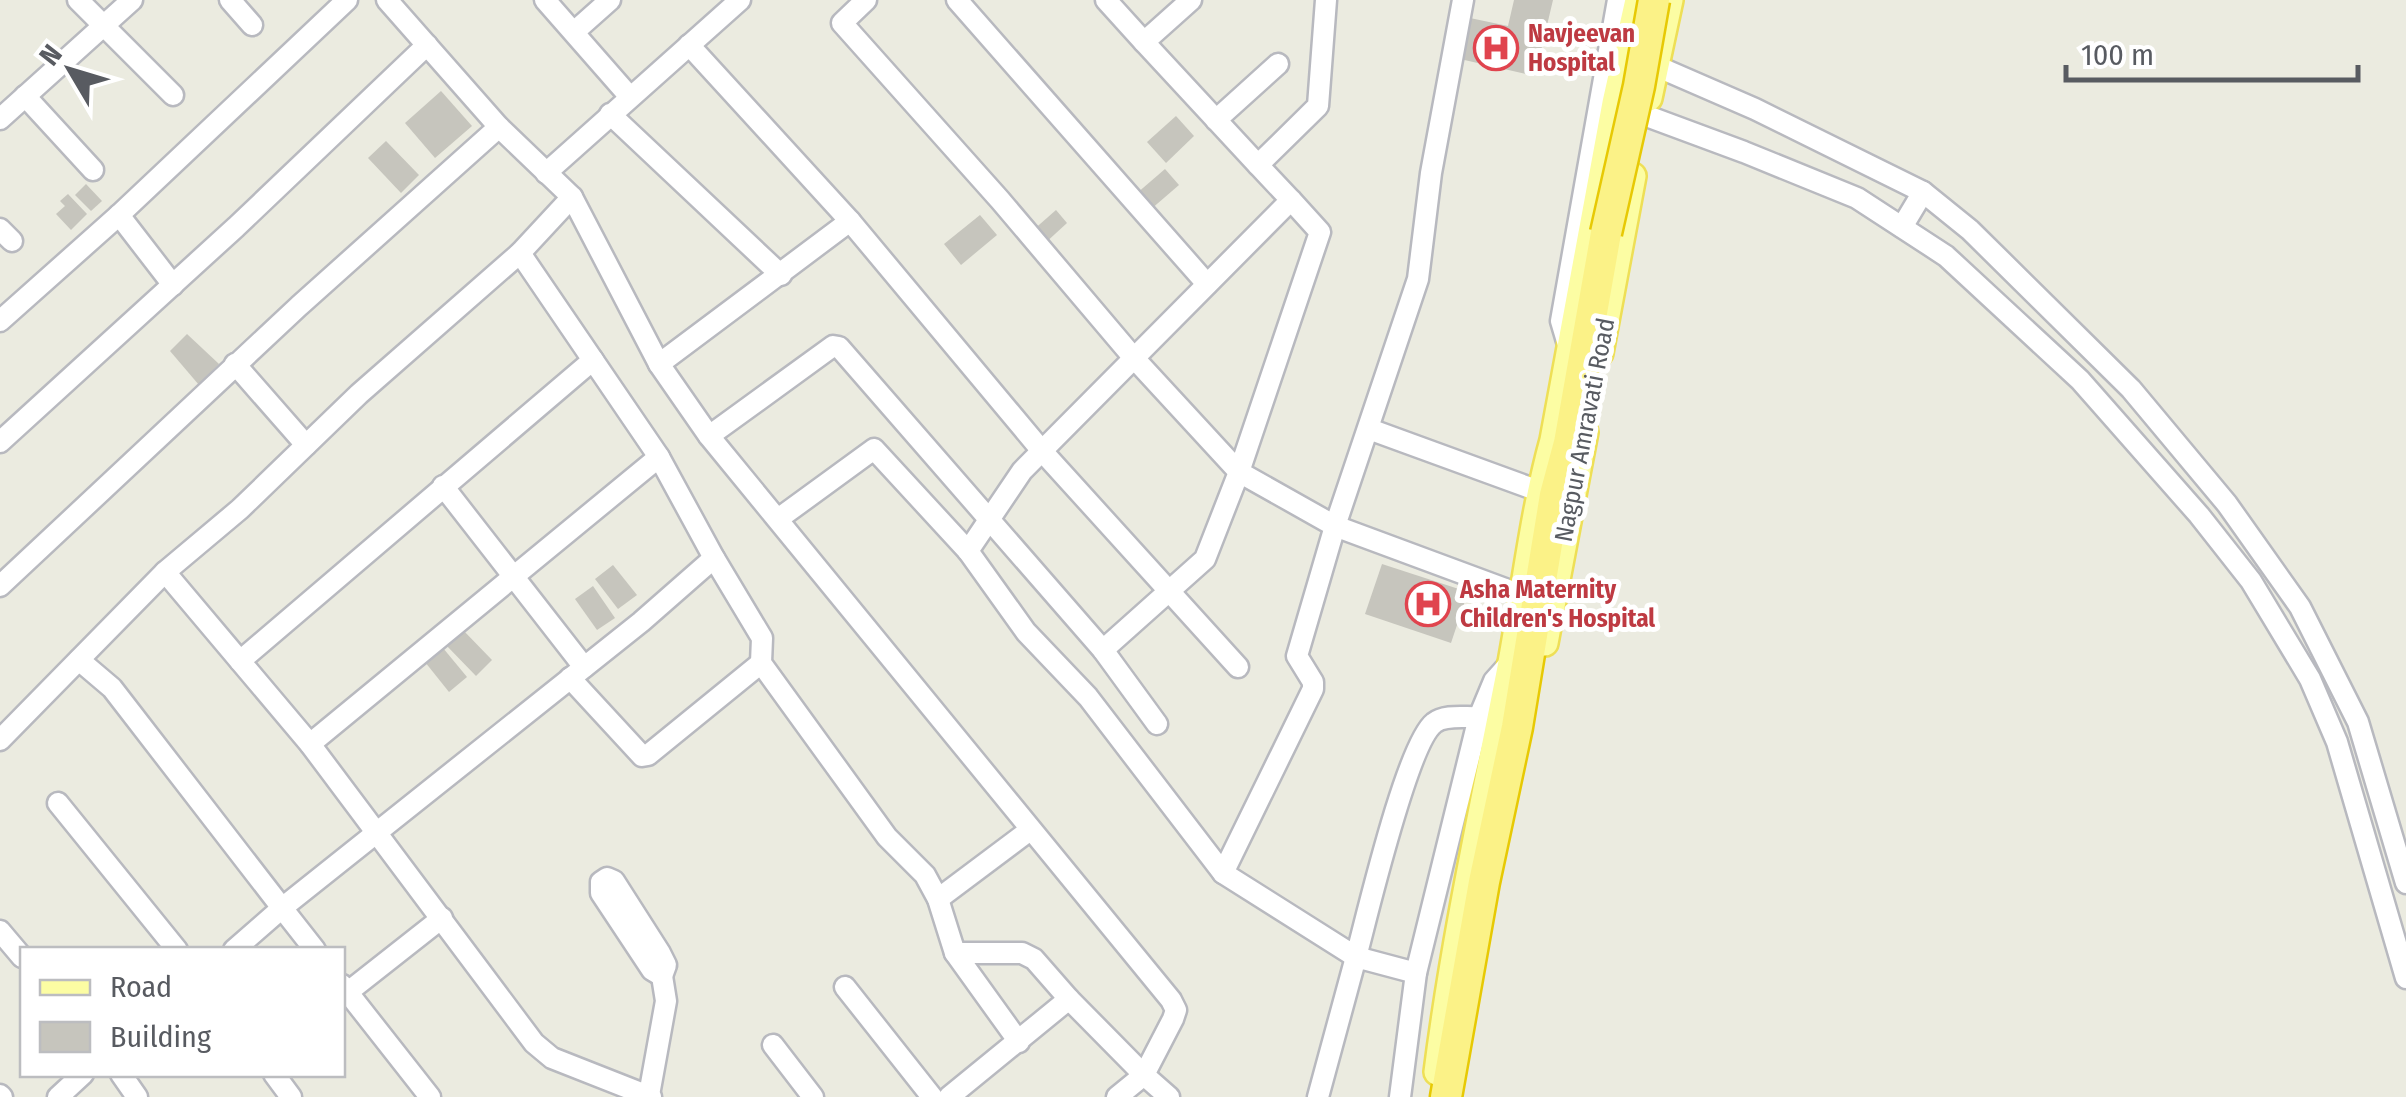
<svg xmlns="http://www.w3.org/2000/svg" width="2406" height="1097" font-family="'Fira Sans Condensed',sans-serif">
<style>
.building{fill:#c6c5bd}
.lines{fill:none;stroke-linecap:round;stroke-linejoin:round}
.minor-casing{stroke:#b8b9bf;stroke-width:25}
.major-casing{stroke:#eedf56;stroke-width:30}
.highway-casing{stroke:#e7c904;stroke-width:35}
.minor{stroke:#fff;stroke-width:20}
.major{stroke:#fcfda3;stroke-width:25}
.highway{stroke:#fbf287;stroke-width:30}
.highway-bridge-casing{stroke:#e7c904;stroke-width:35;stroke-linecap:butt}
.highway-bridge{stroke:#fbf287;stroke-width:30}
.labels{text-anchor:middle;dominant-baseline:central;stroke-width:10;stroke-linejoin:round;paint-order:stroke}
.health-label{font-size:25px;font-weight:bold;fill:#be3a42;stroke:#fff;text-anchor:start}
.street-label{font-size:25px;fill:#585b61;stroke:#fff}
</style>
<rect width="100%" height="100%" fill="#ebebe0"/>
<!-- building -->
<g class="building">
<path d="M1514 0H1553L1535 76 1460 59 1470 18 1508 26Z"/>
<path d="M441 91 472 126 435 158 405 123Z"/>
<path d="M1176 116 1194 136 1166 163 1147 142Z"/>
<path d="M386 141 419 175 401 193 368 158Z"/>
<path d="M1165 169 1179 185 1150 210 1136 194Z"/>
<path d="M86 184 102 201 91 211 75 195Z"/>
<path d="M68 194 87 214 71 230 56 214 65 206 60 201Z"/>
<path d="M1056 210 1067 223 1043 245 1031 232Z"/>
<path d="M980 215 997 235 961 265 944 244Z"/>
<path d="M187 334 219 364 199 385 170 351Z"/>
<path d="M1382 564 1468 592 1451 643 1365 614Z"/>
<path d="M613 565 637 595 618 609 595 579Z"/>
<path d="M593 586 615 618 597 630 575 599Z"/>
<path d="M462 629 492 660 476 676 446 645Z"/>
<path d="M443 648 467 677 449 692 425 662Z"/>
</g>
<g class="lines">
<defs>
<g id="minor">
<path d="M78 0 173 95"/>
<path d="M230 0 252 25"/>
<path d="M387 0 499 127 572 197 659 364 709 436 1171 1000 1176 1010 1173 1019 1144 1075 1169 1097"/>
<path d="M545 0 630 97"/>
<path d="M957 0 1207 284"/>
<path d="M1106 0 1144 42 1191 0"/>
<path d="M1463 0 1431 173 1418 279 1335 526 1524 596"/>
<path d="M574 32 610 0"/>
<path d="M1144 42 1258 165"/>
<path d="M689 45 850 221"/>
<path d="M1610 46 1755 109 1923 192 1970 230 2131 389 2227 504 2300 607 2358 722 2406 883"/>
<path d="M25 96 93 170"/>
<path d="M1601 99 1744 152 1857 198 1946 256 2080 380 2199 515 2251 581 2310 679 2337 742 2406 978"/>
<path d="M610 114 781 275"/>
<path d="M0 119 132 0"/>
<path d="M1216 120 1278 64"/>
<path d="M546 173 740 0"/>
<path d="M572 197 520 253 359 394 240 509 165 572 310 744 534 1043 552 1058 651 1097"/>
<path d="M119 215 173 285"/>
<path d="M1902 227 1923 192"/>
<path d="M0 229 12 241"/>
<path d="M520 253 659 457 714 558 762 638 761 663 887 837 925 875 938 899 955 953 1019 1042"/>
<path d="M0 321 119 215 347 0"/>
<path d="M1569 348 1561 321 1618 0"/>
<path d="M235 364 306 445"/>
<path d="M659 364 850 221 1042 451 1238 667"/>
<path d="M1369 429 1539 491"/>
<path d="M709 436 833 346 839 347 1103 650 1205 559 1239 472 1133 357 1000 200 842 23 866 0"/>
<path d="M0 442 236 227 427 45"/>
<path d="M443 486 584 667"/>
<path d="M778 519 874 449 968 551 1026 632 1088 697 1223 873 1356 957C1367 916 1407 744 1434 723 1445 714 1466 718 1479 717"/>
<path d="M968 551 1022 471 1291 200 1258 165 1318 106 1326 0"/>
<path d="M0 586 299 306 499 127"/>
<path d="M1103 650 1157 724"/>
<path d="M79 660 112 688 282 908 641 622 714 558"/>
<path d="M240 661 593 360"/>
<path d="M570 678 642 756 648 755 761 663"/>
<path d="M0 740 165 572"/>
<path d="M310 744 659 457"/>
<path d="M58 803 177 950"/>
<path d="M1223 873 1313 689V682L1297 656 1335 526 1239 472 1320 232 1291 200"/>
<path d="M607 878 614 881 660 953 666 965 662 976 652 970 601 893V882Z"/>
<path d="M938 899 1030 830"/>
<path d="M0 931 22 957"/>
<path d="M234 950 282 908 315 950"/>
<path d="M955 953H1022L1034 959 1069 999"/>
<path d="M342 985 430 1097"/>
<path d="M845 987 932 1097"/>
<path d="M348 992 442 918"/>
<path d="M773 1045 813 1097"/>
<path d="M121 1074 137 1097"/>
<path d="M274 1074 291 1097"/>
<path d="M0 1095 2 1097"/>
<path d="M58 1097 83 1074"/>
<path d="M646 1097 649 1095 666 1001 662 976"/>
<path d="M949 1097 1069 999 1144 1075 1117 1097"/>
<path d="M1318 1097 1356 957 1416 973"/>
<path d="M1400 1097 1416 973 1479 717 1494 681 1511 662"/>
</g>
<g id="major">
<path d="M1649 98 1670 0"/>
<path d="M1600 353 1633 176"/>
<path d="M1545 643 1585 432"/>
<path d="M1437 1072C1454 938 1483 806 1509 673 1524 595 1532 516 1553 440L1615 103 1638 0"/>
</g>
<path id="highway" d="M1446 1097 1484 882 1517 727 1555 495 1569 443 1606 233"/>
</defs>
<!-- minor casing -->
<use href="#minor" class="minor-casing"/>
<!-- major casing -->
<use href="#major" class="major-casing"/>
<!-- highway casing -->
<use href="#highway" class="highway-casing"/>
<!-- minor -->
<use href="#minor" class="minor"/>
<!-- major -->
<use href="#major" class="major"/>
<!-- highway -->
<use href="#highway" class="highway"/>
<defs>
<path id="highway-bridge" d="M1606 233 1639 86 1654 0"/>
</defs>
<!-- highway-bridge casing -->
<use href="#highway-bridge" class="highway-bridge-casing"/>
<!-- highway-bridge -->
<use href="#highway-bridge" class="highway-bridge"/>
</g>
<!-- icons -->
<defs>
<symbol id="hospital-ring" viewBox="-11 -11 22 22"><circle r="9.5" fill="#fff" stroke="#e0444e" stroke-width="1.5"/><path d="M-5-5h3v3.5h4V-5h3V5h-3V1.5h-4V5h-3Z" fill="#e0444e"/></symbol>
</defs>
<g fill-rule="evenodd">
<use href="#hospital-ring" x="1471" y="23" width="50" height="50"/>
<use href="#hospital-ring" x="1403" y="579" width="50" height="50"/>
</g>
<g class="labels">
<!-- health labels -->
<g class="health-label">
<text x="1528" y="34">Navjeevan<tspan x="1528" dy="29">Hospital</tspan></text>
<text x="1460" y="590">Asha Maternity<tspan x="1460" dy="29">Children's Hospital</tspan></text>
</g>
<!-- street labels -->
<g class="street-label">
<text transform="translate(1585 430) rotate(-79)">Nagpur Amravati Road</text>
</g>
</g>
<!-- legend -->
<rect x="20" y="947" width="325" height="130" fill="#ffffff" stroke="#bcbdc0" stroke-width="2.5"/>
<rect x="40" y="980" width="50" height="15" fill="#fcfda3" stroke="#bcbdc0" stroke-width="2.5"/>
<text x="110" y="997" font-size="30" fill="#585b61">Road</text>
<rect x="40" y="1022" width="50" height="30" fill="#c6c5bd" stroke="#bcbdc0" stroke-width="2.5"/>
<text x="110" y="1047" font-size="30" fill="#585b61">Building</text>
<!-- north arrow -->
<g transform="translate(70 70) rotate(308)" stroke="#ffffff" stroke-width="8" paint-order="stroke">
<path d="M0-8L18 38L0 25L-18 38Z" fill="#585b61"/>
<text y="-15" font-size="28" font-weight="bold" text-anchor="middle" fill="#585b61">N</text>
</g>
<!-- scale -->
<path d="M2066 65v15h292v-15" fill="none" stroke="#585b61" stroke-width="5"/>
<text x="2081" y="65" font-size="30" fill="#585b61" stroke="#ffffff" stroke-width="8" paint-order="stroke">100 m</text>
</svg>
